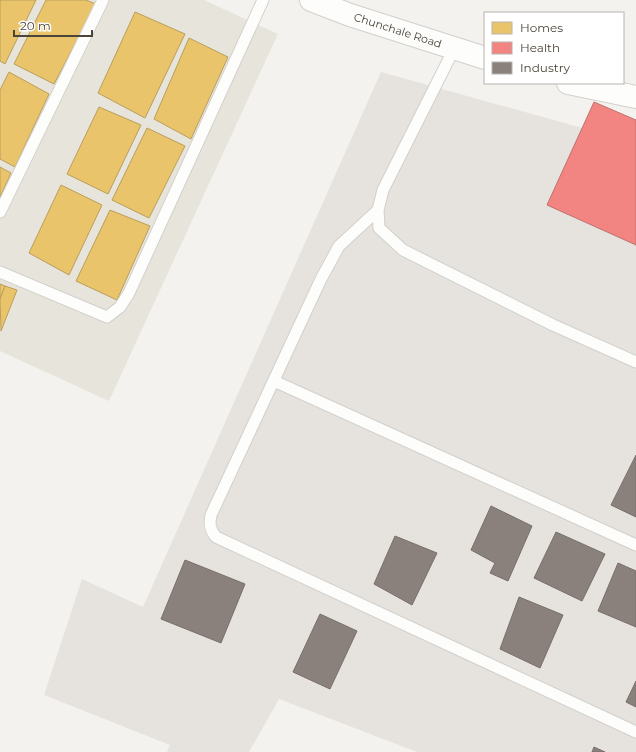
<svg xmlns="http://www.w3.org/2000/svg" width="636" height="752" font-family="Montserrat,sans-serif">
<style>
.residential{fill:#e7e4dc}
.industrial{fill:#e6e2de}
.homes{fill:#e9c46a;stroke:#ba9e5b}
.health{fill:#f28482;stroke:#c0716c}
.industry{fill:#8a817c;stroke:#776f68}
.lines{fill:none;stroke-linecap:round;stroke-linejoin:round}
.service-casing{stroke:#d2d0cb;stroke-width:13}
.tertiary-casing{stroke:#d2d0cb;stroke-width:24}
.service{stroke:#fdfdfc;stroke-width:11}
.tertiary{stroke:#fdfdfc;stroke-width:22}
.labels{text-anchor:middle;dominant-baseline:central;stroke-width:4;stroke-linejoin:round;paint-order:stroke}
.street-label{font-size:11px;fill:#4b4439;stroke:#fff}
</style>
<rect width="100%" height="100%" fill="#f4f2ee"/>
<!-- residential -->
<path class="residential" d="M0 0H204L278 34 109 401 0 351Z"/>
<!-- industrial -->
<path class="industrial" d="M381 72 636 143V752H417L279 699 249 752H167L170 745 44 695 82 579 143 607Z"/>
<!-- homes -->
<g class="homes">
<path d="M0 0H36L5 64 0 61Z"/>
<path d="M46 0H86L96 4 54 84 14 64Z"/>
<path d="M135 12 185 34 145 118 98 93Z"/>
<path d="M189 38 228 57 191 139 154 119Z"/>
<path d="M9 72 49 94 15 167 0 159V90Z"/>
<path d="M99 107 141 125 108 194 67 174Z"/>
<path d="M147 128 185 146 149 218 112 200Z"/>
<path d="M0 167 11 173 0 197Z"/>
<path d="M61 185 102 205 69 275 29 253Z"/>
<path d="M110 210 150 226 117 300 76 281Z"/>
<path d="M0 284 5 286 0 299Z"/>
<path d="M5 286 17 290 1 331 0 299Z"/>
</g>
<!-- health -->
<path class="health" d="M594 102 636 120V245L547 205Z"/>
<!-- industry -->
<g class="industry">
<path d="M636 455V517L611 505Z"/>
<path d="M491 506 532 526 508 581 490 573 495 563 471 550Z"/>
<path d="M556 532 605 554 582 601 534 578Z"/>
<path d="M395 536 437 553 412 605 374 584Z"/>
<path d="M185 560 245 584 221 643 161 619Z"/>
<path d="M618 563 636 571V627L598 611Z"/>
<path d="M519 597 563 615 540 668 500 649Z"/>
<path d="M320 614 357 631 330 689 293 672Z"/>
<path d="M636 681V707L626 702Z"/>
<path d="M594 747 605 752H592Z"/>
</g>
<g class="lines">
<defs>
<g id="service">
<path d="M454 49 383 190 378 210 379 228 403 250 553 325 636 362"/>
<path d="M378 210 339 246 321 279 211 515C209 524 210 530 216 537L636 732"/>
<path d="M0 212 103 0"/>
<path d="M0 272 107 317 120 307 129 293 263 0"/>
<path d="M274 381 636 545"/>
</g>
<g id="tertiary">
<path id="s1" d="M311 0 350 15 485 58"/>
<path d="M568 83 636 97"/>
</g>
</defs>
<!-- service casing -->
<use href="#service" class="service-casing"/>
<!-- tertiary casing -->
<use href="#tertiary" class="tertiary-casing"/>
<!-- service -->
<use href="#service" class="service"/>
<!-- tertiary -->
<use href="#tertiary" class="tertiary"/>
</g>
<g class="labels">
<!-- street labels -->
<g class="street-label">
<text stroke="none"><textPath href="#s1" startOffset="92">Chunchale Road</textPath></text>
</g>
</g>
<!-- legend -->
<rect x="484" y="12" width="140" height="72" fill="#ffffff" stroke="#b7b4b0"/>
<rect x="492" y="22" width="20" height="12" fill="#e9c46a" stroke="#b7b4b0"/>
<text x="520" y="32" font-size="12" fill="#4b4439">Homes</text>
<rect x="492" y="42" width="20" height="12" fill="#f28482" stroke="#b7b4b0"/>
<text x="520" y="52" font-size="12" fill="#4b4439">Health</text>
<rect x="492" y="62" width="20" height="12" fill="#8a817c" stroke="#b7b4b0"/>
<text x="520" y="72" font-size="12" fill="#4b4439">Industry</text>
<!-- scale -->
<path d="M14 30v6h78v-6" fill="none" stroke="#4b4439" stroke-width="2"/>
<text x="20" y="30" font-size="12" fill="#4b4439" stroke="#ffffff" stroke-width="3" paint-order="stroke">20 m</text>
</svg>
